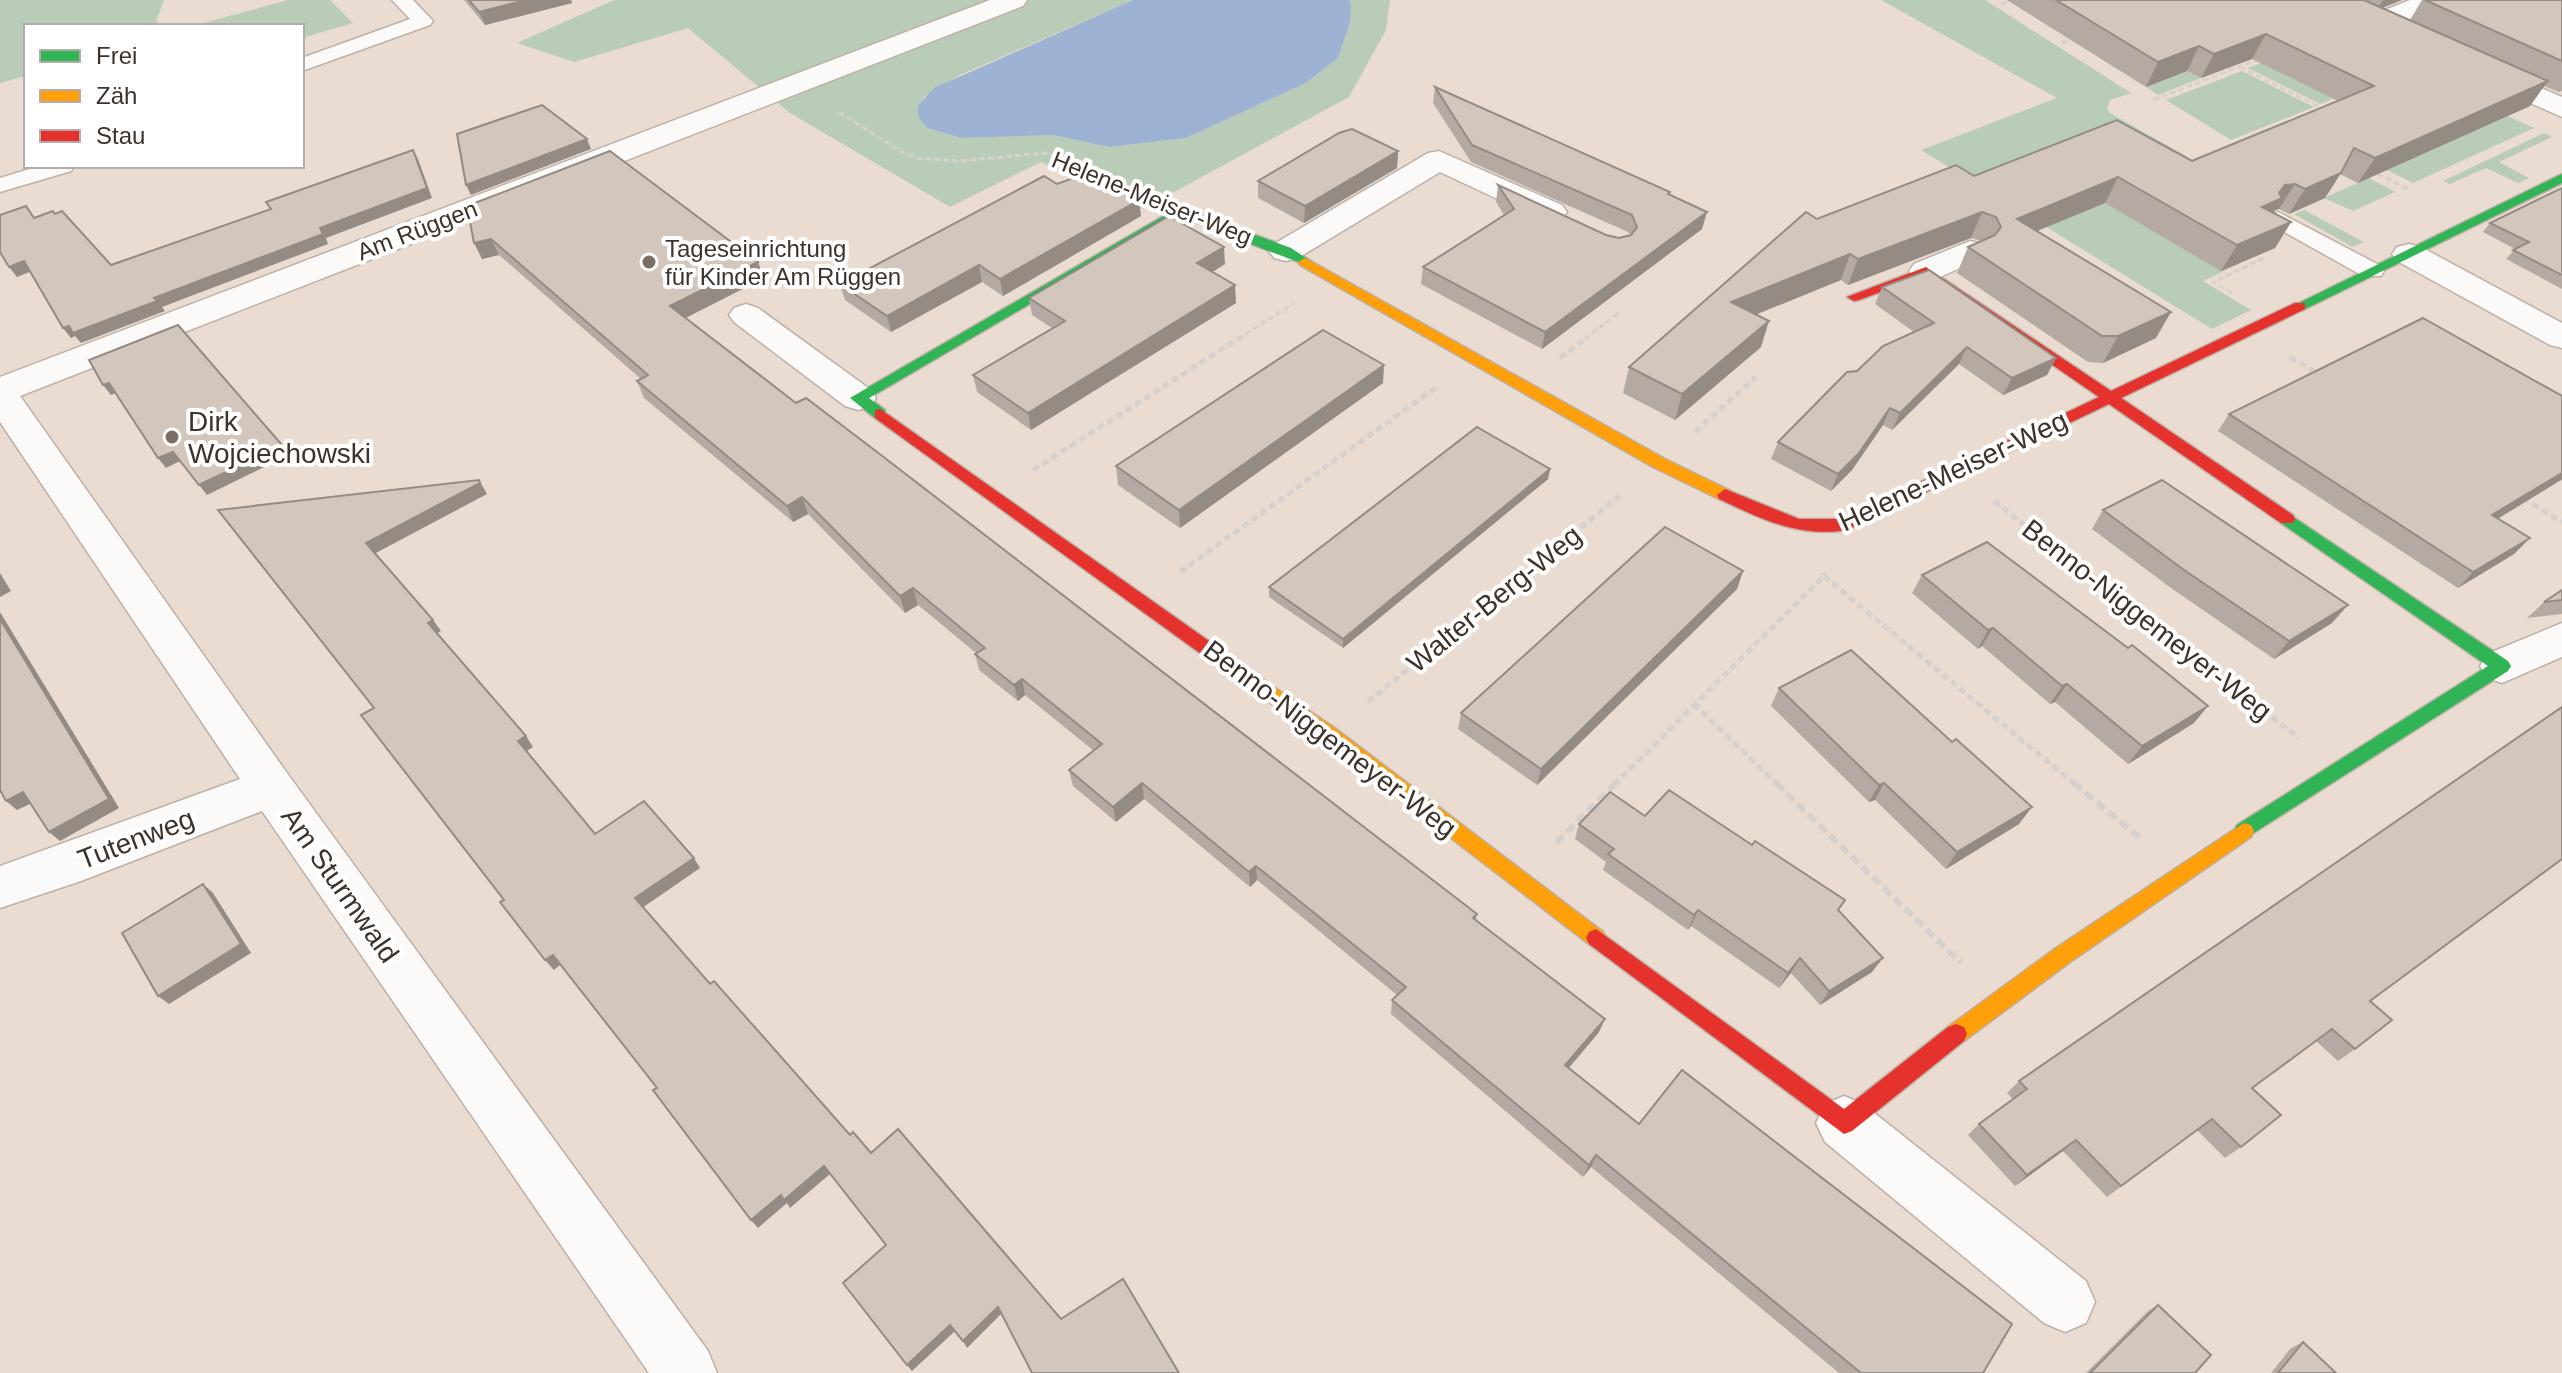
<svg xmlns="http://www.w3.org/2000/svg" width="2562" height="1373" font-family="Helvetica,sans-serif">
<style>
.green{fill:#b8ccb8}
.water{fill:#9eb2d3}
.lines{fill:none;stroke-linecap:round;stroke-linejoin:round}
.lane-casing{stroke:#bcb0a7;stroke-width:3}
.street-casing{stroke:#bcb0a7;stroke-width:3}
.fast-casing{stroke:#bcb0a7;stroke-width:3}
.slow-casing{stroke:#bcb0a7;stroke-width:3}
.jam-casing{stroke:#bcb0a7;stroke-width:3}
.path-far2{stroke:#d6d1ce;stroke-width:3;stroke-dasharray:6 3;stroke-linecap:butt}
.path-far1{stroke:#d6d1ce;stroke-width:5;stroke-dasharray:7 4;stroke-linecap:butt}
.path{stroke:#d6d1ce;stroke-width:6;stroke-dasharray:10 5;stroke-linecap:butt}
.lane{fill:#fcfaf8;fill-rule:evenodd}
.street{fill:#fcfaf8;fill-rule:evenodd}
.fast{fill:#30b455;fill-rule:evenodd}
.slow{fill:#ff9f0a;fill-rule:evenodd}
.jam{fill:#e5322d;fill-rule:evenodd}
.wall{fill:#b5aaa3}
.shaded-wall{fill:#938b84}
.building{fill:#d2c6bd;stroke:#938b84;stroke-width:2}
.poi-dot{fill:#7b6e65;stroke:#fff;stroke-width:3}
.labels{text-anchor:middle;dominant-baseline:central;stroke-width:8;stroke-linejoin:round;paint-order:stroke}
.far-street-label{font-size:24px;fill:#3e332b;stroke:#fff}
.far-poi-label{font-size:24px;fill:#3e332b;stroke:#fff;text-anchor:start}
.poi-label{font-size:28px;fill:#3e332b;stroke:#fff;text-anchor:start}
.street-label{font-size:28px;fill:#3e332b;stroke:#fff}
</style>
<rect width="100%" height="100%" fill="#ebdcd1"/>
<!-- green -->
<g class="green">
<path d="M0 0H164L156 21 162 26H26V76L0 83Z"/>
<path d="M288 0H330L353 23 302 38V26H193Z"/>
<path d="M614 0H1133L960 75 924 97 927 128 961 138 1053 135 1109 147 1186 138 1306 83 1338 58 1350 23 1348 0H1390L1386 30 1349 97 1143 209 1041 162 950 207 790 113 688 28 574 62 517 43Z"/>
<path d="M1881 0H1985L2131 93 2110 100 2107 108 2110 113 2188 157 2151 172 2257 255 2203 281 2251 310 2212 329 1921 150 2057 98Z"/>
<path d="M2282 55 2333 99 2320 104 2248 68Z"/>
<path d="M2187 71 2201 78 2158 95 2146 87Z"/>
<path d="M2242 71 2314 107 2231 140 2166 100Z"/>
<path d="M2444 87 2534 128 2413 183 2387 170 2484 126Z"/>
<path d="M2544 133 2552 137 2499 162 2529 178 2518 183 2486 168 2450 184 2443 181Z"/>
<path d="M2369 178 2395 192 2353 211 2324 198Z"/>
<path d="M2304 210 2364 242 2353 247 2294 214Z"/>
</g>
<!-- water -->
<path class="water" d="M1133 0H1348L1351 3 1350 23 1338 58 1306 83 1186 138 1109 147 1053 135 961 138 927 128 918 116V106L934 88Z"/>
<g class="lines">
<defs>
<g id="lane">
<path d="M392 0H413L433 21 430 25 302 71V58L410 19Z"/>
<path d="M39 166H74L71 171 0 192V178Z"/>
<path d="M2278 212 2381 266 2384 271 2381 276H2363L2270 224 2266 219 2270 214Z"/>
</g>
<g id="street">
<path d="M990 0H1027L1023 6 20 396 287 773 708 1351 717 1373H649L262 811 81 881 0 908V866L240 779 0 422V377Z"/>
<path d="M2410 0H2446L2442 6 2387 29H2367L2363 23 2367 17Z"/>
<path d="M2484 63 2562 97V117L2474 78 2470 72 2474 66Z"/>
<path d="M1439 151 1562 205 1567 212 1562 219 1551 222 1540 219 1440 172 1298 258 1286 261 1274 258 1269 251 1274 244 1428 153Z"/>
<path d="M1970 241 1982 244 1987 251 1982 258 1938 278 1926 281 1914 278 1909 271 1914 264Z"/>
<path d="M2409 244 2421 247 2562 323V348L2550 345 2397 261 2392 254 2397 247Z"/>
<path d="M746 304 758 308 871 390 876 398 871 406 858 410 845 406 734 322 729 315 734 308Z"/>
<path d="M2562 623V657L2502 683 2487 678 2480 666 2487 654Z"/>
<path d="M1844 1096 1863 1104 2086 1281 2095 1302 2086 1323 2065 1332 2044 1323 1825 1142 1816 1123 1825 1104Z"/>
</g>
<g id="fast">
<path d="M2562 174V183L2305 309H2295L2293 306Z"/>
<path d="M1179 207 1291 248 1312 262 1310 265C1303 266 1197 222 1180 216L869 398 885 410V418H875L850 398Z"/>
<path d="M2287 513 2508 661 2511 666 2508 671 2244 839 2237 837 2234 831 2237 825 2488 666 2281 523 2279 519 2281 515Z"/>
</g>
<g id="slow">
<path d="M1305 258 1665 459 1731 491 1733 495 1731 499H1719L1653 467 1300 265 1298 262Z"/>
<path d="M1210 644 1336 729 1603 932 1606 938 1603 944 1596 947 1589 944 1322 739 1204 656 1201 651Z"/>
<path d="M2244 823 2251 825 2254 831 2251 837 2070 962 1964 1041 1956 1044 1948 1041 1945 1034 1948 1027 2056 948Z"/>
</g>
<g id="jam">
<path d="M1926 267 2111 391 2295 303H2305V309L2121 398 2293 515 2295 519 2293 523H2281L2109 404 1847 530C1800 538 1761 519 1719 499L1717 495 1725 489 1799 519H1843L2099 397 1924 276 1859 300 1854 301 1847 297Z"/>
<path d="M880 409 1216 646 1219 651 1216 656H1204L875 418V410Z"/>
<path d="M1596 929 1844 1109 1948 1027 1956 1024 1964 1027 1967 1034 1964 1041 1852 1131 1844 1134 1589 944 1586 938 1589 932Z"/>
</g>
</defs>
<!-- lane casing -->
<use href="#lane" class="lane-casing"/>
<!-- street casing -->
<use href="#street" class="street-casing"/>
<!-- fast casing -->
<use href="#fast" class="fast-casing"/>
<!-- slow casing -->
<use href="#slow" class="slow-casing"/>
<!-- jam casing -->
<use href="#jam" class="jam-casing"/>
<!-- path-far2 -->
<g class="path-far2">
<path d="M2001 4 2015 0"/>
<path d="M2062 43 2076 38"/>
<path d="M2240 67 2320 107"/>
<path d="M2153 100 2262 58"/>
<path d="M839 112 900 151 917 158 958 161 1046 153 1131 191"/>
<path d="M2286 123 2336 103"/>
<path d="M2186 163 2269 129"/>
<path d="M2378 174 2410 190"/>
<path d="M2232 293 2213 282 2267 257"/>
<path d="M1238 339 1294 303"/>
<path d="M1585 339 1618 313"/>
</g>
<!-- path-far1 -->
<g class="path-far1">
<path d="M2290 357 2319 374"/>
<path d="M1560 358 1587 337"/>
<path d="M1695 432 1756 377"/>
<path d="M1033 470 1241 337"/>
<path d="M2523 498 2562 522"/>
<path d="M1994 501 2299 738"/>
<path d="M1180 572 1438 386"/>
<path d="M1824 576 2076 785"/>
<path d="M1368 702 1623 493"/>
<path d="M1694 704 1778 785"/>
<path d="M1614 785 1824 576 1823 573"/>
</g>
<!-- path -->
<g class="path">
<path d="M1776 783 1961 963"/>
<path d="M2074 783 2141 839"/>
<path d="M1556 843 1616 783"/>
</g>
<!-- lane -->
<use href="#lane" class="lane"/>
<!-- street -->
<use href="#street" class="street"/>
<!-- fast -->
<use href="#fast" class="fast"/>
<!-- slow -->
<use href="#slow" class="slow"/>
<!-- jam -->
<use href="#jam" class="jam"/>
</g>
<!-- wall -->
<g class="wall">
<path d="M464 0H571L572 3 485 25Z"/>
<path d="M2007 0H2402L2382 8 2410 20 2422 0H2562V91L2559 92 2544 86 2530 106 2358 183 2340 174 2325 198 2289 214 2279 209 2275 210 2273 213 2291 222 2275 248 2221 271 2105 203 2037 231 2156 338 2103 363 2088 362 1957 273 1968 247 1981 241 1971 238 1848 285 1841 280 1756 314 1761 347 1675 420 1623 393 1629 367 1817 219 1974 176 2192 161 2338 101 2252 59 2201 78 2187 71 2146 87Z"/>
<path d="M1435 87 1670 192V195L1702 229 1542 349 1421 284 1423 267 1504 215 1496 202 1498 185 1606 235 1619 238 1630 235 1628 232 1471 162 1433 103Z"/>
<path d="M1398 151 1397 168 1304 223 1258 198V181Z"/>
<path d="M1057 184 1139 200 1141 216 1003 296 982 282 891 332 845 300 840 284Z"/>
<path d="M2562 188V289L2506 259 2515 249 2483 232 2490 223Z"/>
<path d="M467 206 764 278 686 318 796 403 1477 914 1476 920 1599 1032 1569 1068 1639 1124 1983 1373H1839L1591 1167 1583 1177 1391 1014 1392 1000 1397 995 1257 880 1250 887 1144 799 1116 822 1073 786 1069 770 1094 751 1025 695 1018 701 979 670 975 654 976 653 918 605 905 613 808 514 793 522 644 398 637 381 641 379 499 255 482 259Z"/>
<path d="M1225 264 1212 272 1236 303 1031 430 977 392 973 375 1052 328 1032 315 1029 298Z"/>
<path d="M1882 287 2056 358 2047 375 2003 395 1959 364 1892 430 1883 425 1852 470 1831 491 1771 459 1778 442 1857 371 1914 332 1875 304Z"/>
<path d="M1383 383 1180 528 1118 485 1116 466Z"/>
<path d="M2562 396V481L2561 480 2498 519 2530 538 2514 554 2458 588 2218 431 2229 414Z"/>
<path d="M1550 469 1548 479 1343 648 1269 597V587Z"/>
<path d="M2103 510 2332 623 2274 659 2171 588 2092 529Z"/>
<path d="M1743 571 1737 589 1537 785 1458 729 1461 713Z"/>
<path d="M1922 575 2194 723 2128 764 2055 702 2050 704 1982 646 1978 649 1912 593Z"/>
<path d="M2562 590V614L2527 618 2544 602Z"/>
<path d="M1779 688 2019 824 1946 869 1875 800 1869 802 1771 706Z"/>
<path d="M1645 816 1839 911 1872 972 1820 1005 1791 973 1779 988 1691 926 1688 930 1603 870 1606 862 1575 839 1579 824Z"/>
<path d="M2370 1002 2355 1049 2338 1061 2316 1041 2253 1088 2241 1147 2225 1158 2197 1130 2107 1197 2063 1151 2015 1186 1968 1135 1979 1124 2013 1099 2007 1093 2019 1081Z"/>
<path d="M2158 1305 2195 1373H2086L2148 1311Z"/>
<path d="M2303 1342 2336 1373H2271L2291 1348Z"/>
</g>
<!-- shaded-wall -->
<g class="shaded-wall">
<path d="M526 0H571L572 3 485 25 479 12Z"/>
<path d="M2383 0H2402L2377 10Z"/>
<path d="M2266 34 2252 59 2201 78 2214 54Z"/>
<path d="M2199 46 2187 71 2146 87 2158 62Z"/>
<path d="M2548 81 2530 106 2358 183 2375 158Z"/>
<path d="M587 139 591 149 471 195 466 185Z"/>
<path d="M413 150 418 159 432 198 326 238 328 244 162 307 165 311 81 343 75 336 71 338 63 328 154 298 320 228Z"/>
<path d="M1398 151 1397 168 1304 223 1305 206Z"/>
<path d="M2341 173 2325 198 2289 214 2305 189Z"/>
<path d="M2118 177 2105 203 2005 244 2017 219Z"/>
<path d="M2295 184 2279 209 2275 210 2266 224 2262 207 2279 193 2285 185Z"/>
<path d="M1139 200 1141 216 1003 296 1000 279Z"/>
<path d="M1707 212 1702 229 1542 349 1545 332Z"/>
<path d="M1982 212 1971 238 1848 285 1858 259Z"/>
<path d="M2291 222 2275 248 2221 271 2237 245Z"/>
<path d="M491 239 499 255 482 259 474 243Z"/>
<path d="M1224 247 1225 264 1198 281 1197 263Z"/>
<path d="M1850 254 1841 280 1723 328 1731 302Z"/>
<path d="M24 261 32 271 17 277 9 267Z"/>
<path d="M758 262 764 278 677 322 670 306Z"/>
<path d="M979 265 982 282 891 332 887 316Z"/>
<path d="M1235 285 1236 303 1031 430 1028 413Z"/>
<path d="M2171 312 2156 338 2103 363 2118 336Z"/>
<path d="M1769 321 1761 347 1675 420 1682 394Z"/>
<path d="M1967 347 1959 364 1892 430 1900 413Z"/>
<path d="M2056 358 2047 375 2003 395 2012 378Z"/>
<path d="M1384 365 1383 383 1180 528 1179 510Z"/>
<path d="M109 383 116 393 111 395 103 385Z"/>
<path d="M1890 408 1883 425 1852 470 1831 491 1838 474Z"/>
<path d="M282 445 289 455 207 495 199 485Z"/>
<path d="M173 452 180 461 166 468 158 458Z"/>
<path d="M1550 469 1548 479 1343 648V639Z"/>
<path d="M2562 473V479L2561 480 2477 531 2492 515Z"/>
<path d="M479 480 487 494 374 554 366 543Z"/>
<path d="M802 497 808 514 793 522 787 506Z"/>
<path d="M2530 538 2514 554 2458 588 2473 572Z"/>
<path d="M1743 571 1737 589 1537 785 1541 769Z"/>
<path d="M0 573 11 591 0 597Z"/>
<path d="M913 588 918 605 905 613 900 596Z"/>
<path d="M2348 605 2332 623 2274 659 2289 641Z"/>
<path d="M0 612 119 808 60 841 49 832 0 619Z"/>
<path d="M433 620 441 631 436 634 428 623Z"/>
<path d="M1993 628 1982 646 1978 649 1988 630Z"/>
<path d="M1022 679 1025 695 1018 701 1014 685Z"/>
<path d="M2067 684 2055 702 2050 704 2062 686Z"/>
<path d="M2208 706 2194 723 2128 764 2142 746Z"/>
<path d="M526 736 533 747 525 752 518 741Z"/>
<path d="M1142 783 1144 799 1116 822 1113 807Z"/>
<path d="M1884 783 1875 800 1869 802 1879 785Z"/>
<path d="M23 792 34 802 17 810 6 801Z"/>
<path d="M2032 807 2019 824 1946 869 1957 852Z"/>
<path d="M694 858 700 868 642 908 635 898Z"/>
<path d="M1256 866 1257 880 1250 887 1249 872Z"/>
<path d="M203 884 213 893 251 953 169 1004 158 996Z"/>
<path d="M1698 910 1691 926 1688 930 1694 915Z"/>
<path d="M553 955 561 964 554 970 545 960Z"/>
<path d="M1800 958 1791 973 1779 988 1788 973Z"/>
<path d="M1883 958 1872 972 1820 1005 1829 991Z"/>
<path d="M1605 1019 1599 1032 1560 1078 1565 1065Z"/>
<path d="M2076 1140 2063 1151 2015 1186 2027 1175Z"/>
<path d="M1596 1155 1591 1167 1583 1177 1589 1165Z"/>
<path d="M824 1166 830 1174 790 1208 787 1203 758 1228 751 1220 781 1195Z"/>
<path d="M998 1307 1002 1313 967 1348 963 1341Z"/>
<path d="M950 1325 954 1332 912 1371 907 1365Z"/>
</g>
<!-- building -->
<g class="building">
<path d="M469 0H526L479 12Z"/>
<path d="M2056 0H2364L2548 81 2375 158 2354 148 2341 173 2305 189 2295 184 2285 185 2279 193 2282 198 2262 207 2291 222 2237 245 2118 177 2017 219 2171 312 2118 336H2102L1968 247 1995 235 2001 227 1996 217 1982 212 1858 259 1850 254 1731 302 1769 321 1682 394 1629 367 1806 212 1817 219 1956 165 1974 176 2117 120 2192 161 2374 86 2266 34 2214 54 2199 46 2158 62Z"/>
<path d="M2425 0H2562V61Z"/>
<path d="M1435 87 1670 192 1668 194 1707 212 1545 332 1423 267 1514 209 1498 185 1606 235 1619 238 1631 235 1637 227 1632 215 1472 145Z"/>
<path d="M542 105 587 139 466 185 457 134Z"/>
<path d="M1352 129 1398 151 1305 206 1258 181 1339 133Z"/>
<path d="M413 150 427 188 320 228 323 234 154 298 157 301 73 333 69 326 63 328 24 261 9 267 0 252V215L26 206 34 218 53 211 55 214 62 211 111 265 271 209 266 202Z"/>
<path d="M610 151 758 262 670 306 796 403 806 398 881 455 1477 914 1473 918 1605 1019 1565 1065 1639 1124 1682 1070 2012 1324 1983 1373H1861L1596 1155 1589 1165 1392 1000 1406 987 1256 866 1249 872 1142 783 1113 807 1069 770 1102 744 1022 679 1014 685 975 654 985 648 913 588 900 596 802 497 787 506 637 381 648 375 491 239 474 243 467 206Z"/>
<path d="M1090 172 1139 200 1000 279 979 265 887 316 840 284 1044 176 1057 184Z"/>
<path d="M2562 188V275L2513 250 2529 242 2490 223Z"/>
<path d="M1169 216 1224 247 1197 263 1235 285 1028 413 973 375 1065 321 1029 298Z"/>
<path d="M1929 270 2056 358 2012 378 1967 347 1900 413 1890 408 1859 453 1838 474 1778 442 1847 372 1857 371 1883 346 1934 323 1882 287Z"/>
<path d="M2423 318 2562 396V473L2492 515 2530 538 2473 572 2229 414Z"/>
<path d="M178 325 282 445 199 485 173 452 158 458 109 383 103 385 89 360Z"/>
<path d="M1323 330 1384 365 1179 510 1116 466Z"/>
<path d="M1477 427 1550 469 1343 639 1269 587Z"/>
<path d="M479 480 480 483 366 543 433 620 428 623 526 736 518 741 595 834 644 801 694 858 635 898 710 984 714 981 850 1135 853 1132 871 1153 898 1129 1061 1319 1123 1279 1179 1373H1032L998 1307 963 1341 950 1325 907 1365 843 1283 886 1245 824 1166 784 1200 781 1195 751 1220 653 1090 657 1088 553 955 545 960 500 902 504 900 361 715 374 708 218 510Z"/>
<path d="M2162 480 2348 605 2289 641 2184 570 2103 510Z"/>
<path d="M1665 527 1743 571 1541 769 1461 713Z"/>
<path d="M1987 542 2128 648 2132 645 2208 706 2142 746 2067 684 2062 686 1993 628 1988 630 1922 575Z"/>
<path d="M2562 590V600L2544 602Z"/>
<path d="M0 619 109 799 49 832 23 792 6 801 0 790Z"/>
<path d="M1851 650 1952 742 1956 739 2032 807 1957 852 1884 783 1879 785 1779 688Z"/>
<path d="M2562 707V859L2370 1001 2392 1020 2355 1049 2332 1029 2252 1088 2281 1115 2241 1147 2212 1119 2121 1186 2076 1140 2027 1175 1979 1124 2027 1089 2019 1081Z"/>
<path d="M1669 790 1752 845 1755 841 1845 900 1838 910 1883 958 1829 991 1800 958 1788 973 1698 910 1694 915 1608 854 1614 849 1579 824 1610 792 1645 816Z"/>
<path d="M203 884 241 944 158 996 122 933Z"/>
<path d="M2158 1305 2211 1355 2195 1373H2090Z"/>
<path d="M2303 1342 2336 1373H2278Z"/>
</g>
<!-- markers -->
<g class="poi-dot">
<circle cx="649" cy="262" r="8"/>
<circle cx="172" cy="437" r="8"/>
</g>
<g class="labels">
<!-- far-street labels -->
<g class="far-street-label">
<text transform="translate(1152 198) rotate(22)">Helene-Meiser-Weg</text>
<text transform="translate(417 230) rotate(-21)">Am Rüggen</text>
</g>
<!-- far-poi labels -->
<g class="far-poi-label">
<text x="665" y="248">Tageseinrichtung<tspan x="665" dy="28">für Kinder Am Rüggen</tspan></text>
</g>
<!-- poi labels -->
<g class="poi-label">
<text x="188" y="421">Dirk<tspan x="188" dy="32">Wojciechowski</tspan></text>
</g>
<!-- street labels -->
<g class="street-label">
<text transform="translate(1953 471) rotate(-25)">Helene-Meiser-Weg</text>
<text transform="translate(1494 599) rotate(-39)">Walter-Berg-Weg</text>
<text transform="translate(2147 620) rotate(38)">Benno-Niggemeyer-Weg</text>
<text transform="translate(1330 739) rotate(37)">Benno-Niggemeyer-Weg</text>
<text transform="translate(136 839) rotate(-21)">Tutenweg</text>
<text transform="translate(340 885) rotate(55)">Am Sturmwald</text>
</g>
</g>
<!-- legend -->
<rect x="24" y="24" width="280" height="144" fill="#ffffff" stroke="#b2adaa" stroke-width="2"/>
<rect x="40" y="50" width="40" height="12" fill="#30b455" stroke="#b2adaa" stroke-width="2"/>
<text x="96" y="64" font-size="24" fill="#3e332b">Frei</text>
<rect x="40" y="90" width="40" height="12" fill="#ff9f0a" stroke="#b2adaa" stroke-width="2"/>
<text x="96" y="104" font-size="24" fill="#3e332b">Zäh</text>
<rect x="40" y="130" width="40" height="12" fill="#e5322d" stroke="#b2adaa" stroke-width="2"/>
<text x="96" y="144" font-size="24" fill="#3e332b">Stau</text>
</svg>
